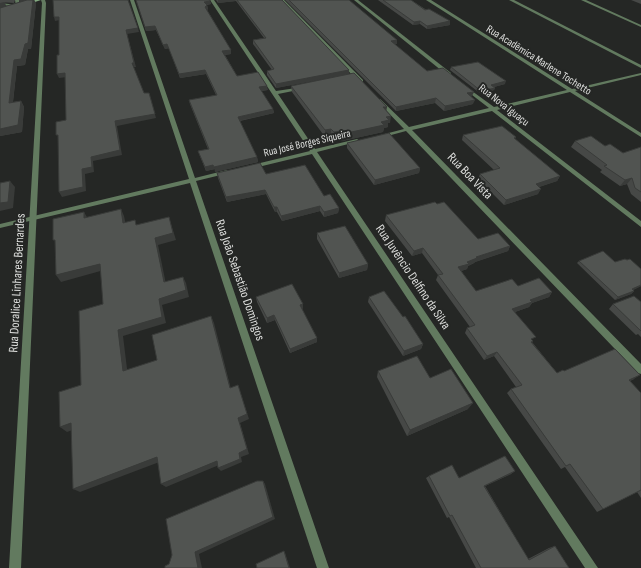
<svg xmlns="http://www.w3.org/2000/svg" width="641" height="568" viewBox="0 0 641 568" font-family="'Sofia Sans Condensed',sans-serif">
	<rect width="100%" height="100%" fill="#252725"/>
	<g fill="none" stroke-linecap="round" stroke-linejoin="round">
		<!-- minor -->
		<g fill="#627a5f" fill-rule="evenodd">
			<path d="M15,0H19V7L16,6Z"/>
			<path d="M130,0H134L195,178L227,170L230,172L229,173L196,181L329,568H317L190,183L0,228V224L189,179Z"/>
			<path d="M210,0H214L276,91L303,87V89L278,94L315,149L357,139L360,141L317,152L598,568H585L312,154L250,169L248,168V166L310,151Z"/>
			<path d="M280,0H284L363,80V82H359Z"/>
			<path d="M354,0H358L451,73V75H447Z"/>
			<path d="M426,0H431L572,89L641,73V75L575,91L641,133V137L570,92L497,110L641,221V227L492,111L412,130L641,364V374L638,373L406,131L380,138L377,136L404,129L378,102V100L380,99L409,127L489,108L463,88V87L465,86L494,107L567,90Z"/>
			<path d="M509,0H514L641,65V68Z"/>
			<path d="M581,0H586L641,25V27Z"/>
		</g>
		<!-- tertiary -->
		<g fill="#627a5f" fill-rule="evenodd">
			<path d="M41,0H45L46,3L21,568H9L42,3Z"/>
			<path d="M0,3L18,5L20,6L18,7L0,5Z"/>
		</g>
		<!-- secondary -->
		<path fill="#82a97f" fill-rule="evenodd" d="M35,0H41L26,5L24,4Z"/>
	</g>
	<!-- wall -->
	<g fill="#464846">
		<path d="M0,0H15L14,3L0,2H4L6,6L20,2L19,0H34L36,3L31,49H28L25,65L17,66L13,102L21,101L24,107L22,132L0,136Z"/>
		<path d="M136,0L210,1L211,4L207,5L208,9L207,10L231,50V54L225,55L237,76L268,90L261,91L273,109L274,113L240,121L257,157L258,162L215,172V169L206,171L198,151L208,149L190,104L189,100L216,95L206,74L180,78L169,48L165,49L156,30L146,31Z"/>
		<path d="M216,0H282L349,74L386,111L390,123H388V127L384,128L383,132L342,141L339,138L333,139L331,136L325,137L292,92L291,86L343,75L276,88L267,75V71L272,70L253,44V40L264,38L236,1L218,3Z"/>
		<path d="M285,0H349L397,44H394L427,71L472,96H471L473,104L444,111L435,103L396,111Z"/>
		<path d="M378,0H411L450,25L427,29L420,24L413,25Z"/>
		<path d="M631,0H641V4Z"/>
		<path d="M451,67L505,84L494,87L495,88L494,90L481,94L450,70Z"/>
		<path d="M463,135L516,137L515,139L560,176L557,181L539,187L538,194L504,205L478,179L480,174L494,170L462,140Z"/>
		<path d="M575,141L605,146L623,153L641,147V202L631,194L627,184L620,186L600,172L602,170L571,147Z"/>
		<path d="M347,143L420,168L419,173L374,185L347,148Z"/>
		<path d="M217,173L266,174L324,196L339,208L338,213L324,217L320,211L282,221L277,212H275L266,194L227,202L218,178Z"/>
		<path d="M437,204L478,239L510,246L508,251L475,262L474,263L468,266L467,269L461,271L476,291L518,286L552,292L549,297L532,303L529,307L515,312L533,341L532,342L557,373L564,371L634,379L630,381L641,393V498L637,492L597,512L565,467L561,469L507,393L511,389L516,387L494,356L484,360L465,333L467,328L470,327L436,280L438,275L422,253L412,256L385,221L386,215Z"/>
		<path d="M317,233L368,264L367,270L339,278L317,239Z"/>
		<path d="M627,260L641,269V286L633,290L634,291L631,294L615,300L577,263L579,261L615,262Z"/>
		<path d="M256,297L303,308L302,309L317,342L290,353L275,320L267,323L257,302Z"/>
		<path d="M369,297L423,344L421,349L403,356L368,302Z"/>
		<path d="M641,302V337L638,334L636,335L609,309L613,304Z"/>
		<path d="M378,371L430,378L468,409L407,436L377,377Z"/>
		<path d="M515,471L511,474L485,486L528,559L549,548L555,546L569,568H476L449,517L447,518L426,478L429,476L459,478Z"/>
	</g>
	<!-- shaded-wall -->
	<g fill="#393b39">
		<path d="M19,0H31L20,3Z"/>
		<path d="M33,0H34L36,3L31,49H28L25,65L17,66L12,109L9,103L14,60Z"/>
		<path d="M218,0H235L236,1L218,3Z"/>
		<path d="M210,1L211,4L205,5L204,2Z"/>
		<path d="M4,2L7,7L0,10V3Z"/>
		<path d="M207,5L208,9L205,11V7Z"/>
		<path d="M54,17H59L60,20L55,21Z"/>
		<path d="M420,21V24L413,25L414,22Z"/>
		<path d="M450,21V25L427,29V26Z"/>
		<path d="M155,26L156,30L146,31L145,27Z"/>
		<path d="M138,28L139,32L127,34L136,67H134L132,63L126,30Z"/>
		<path d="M397,40V44L390,45L391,41Z"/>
		<path d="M167,44L169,48L165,49L163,45Z"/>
		<path d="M231,50V54L223,55L222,51Z"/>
		<path d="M205,70L206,74L180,78L179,74Z"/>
		<path d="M349,70V74L276,88V84Z"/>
		<path d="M65,73L67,77L59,78L57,74Z"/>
		<path d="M506,81L505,84L490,88L491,85Z"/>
		<path d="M267,86L268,90L259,91V87Z"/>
		<path d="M495,88L494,90L481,94V91Z"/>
		<path d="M474,92L472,96L466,98L467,93Z"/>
		<path d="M149,93L156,118L117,126L122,155L93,161L94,172L85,174L86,191L62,197L59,192L91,157L115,121Z"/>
		<path d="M436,98L435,103L396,111V107Z"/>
		<path d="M475,100L473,104L444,111L445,106Z"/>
		<path d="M21,101L24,107L22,132L0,136V129Z"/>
		<path d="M383,107H387L386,113Z"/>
		<path d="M273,109L274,113L238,121V117Z"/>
		<path d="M391,116L390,123H388V127L384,128L383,132L342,141V134L381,122L386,117Z"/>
		<path d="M331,129V136L325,137V130Z"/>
		<path d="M340,131L339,138L333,139L334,132Z"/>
		<path d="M257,157L258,162L215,172L214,167Z"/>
		<path d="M213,165L215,169L206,171L205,167Z"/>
		<path d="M420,168L419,173L374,185L375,180Z"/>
		<path d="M560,176L557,181L533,189L536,184Z"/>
		<path d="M632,178L627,184L620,186L625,180Z"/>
		<path d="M10,181L15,187L13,208L0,211V203Z"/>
		<path d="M541,189L538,194L504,205L506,200Z"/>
		<path d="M265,190L266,194L227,202L226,197Z"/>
		<path d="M320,206V211L282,221L281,216Z"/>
		<path d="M274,207H277V212H275Z"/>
		<path d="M339,208L338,213L324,217V212Z"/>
		<path d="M121,209L124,216L127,230L123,223Z"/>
		<path d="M84,212L88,219L84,218Z"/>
		<path d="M169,217L171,224L176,240L158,245L167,289L164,282L155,238Z"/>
		<path d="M510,246L508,251L475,262L474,263L468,266L467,269L456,273L458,267L476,257Z"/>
		<path d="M423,248L422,253L412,256L414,251Z"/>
		<path d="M100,264L104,270L61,282L56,275Z"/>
		<path d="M368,264L367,270L339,278V273Z"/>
		<path d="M183,277L186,283L189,297L162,305L166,323L123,336L128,377L123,371L118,330L159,299Z"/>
		<path d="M641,285V286L629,292L632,289Z"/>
		<path d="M634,291L631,294L615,300L618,297Z"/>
		<path d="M552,292L549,297L532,303L529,307L509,314L512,309L530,300Z"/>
		<path d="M303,304V308L300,309V305Z"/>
		<path d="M274,315L275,320L267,323V318Z"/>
		<path d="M211,316L214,323L232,393L230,388Z"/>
		<path d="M317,338V342L290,353V349Z"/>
		<path d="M423,344L421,349L403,356L404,351Z"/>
		<path d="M497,352L494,356L484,360L487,356Z"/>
		<path d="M640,375L634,379L623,384L629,380Z"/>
		<path d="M238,385L249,419L240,423L249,454L241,457L242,462L221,471L218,468L239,453Z"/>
		<path d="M473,403L468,409L407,436L410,430Z"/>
		<path d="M71,423L78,428L67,432L60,427Z"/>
		<path d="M157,457L162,461L80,492L73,489Z"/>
		<path d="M217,461L219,465L166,487L161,484Z"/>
		<path d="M515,471L511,474L481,488L484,486Z"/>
		<path d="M263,481L265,484L275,519L199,554L202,568H198L195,552Z"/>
		<path d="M284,551L285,553L290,568H289Z"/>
	</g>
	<!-- building -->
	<g fill="#515451" stroke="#393b39">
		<path d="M27,0H33L28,43L25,44L21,59L14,60L9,103L21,101L18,125L0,129V8Z"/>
		<path d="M53,0H128L138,28L126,30L134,63H132L144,93H149L155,114L115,121L120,150L91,157L92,167L82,169L83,187L59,192L58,135H56V122L66,120L65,73L57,74V55H59V17H54Z"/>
		<path d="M136,0H210V1L204,2L207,5L205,7L231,50L222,51L237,76L258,72L267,86L259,87L273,109L238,117L257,157L214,167L213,165L205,167L198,151L209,149L189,100L217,95L205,70L179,74L167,44L163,45L155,26L145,27Z"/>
		<path d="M237,0H282L349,70L276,84L267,71L274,69L253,40L266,38Z"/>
		<path d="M289,0H349L397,40L391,41L427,71L443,68L474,92L467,93L475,100L445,106L436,98L396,107Z"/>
		<path d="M383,0H411L425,10L429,9L450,21L427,26L420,21L414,22Z"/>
		<path d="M478,62L506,81L491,85L495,88L481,91L451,67Z"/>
		<path d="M354,73L387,107H383L391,116L386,117L389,120L381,122L384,125L342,134L340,131L334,132L331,129L325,130L291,86Z"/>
		<path d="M502,126L516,137L514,138L560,176L536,184L541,189L506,200L480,174L500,168L463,135Z"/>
		<path d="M389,133L420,168L375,180L347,143Z"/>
		<path d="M591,136L605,146L610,144L623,153L641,147V192L635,188L632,178L625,180L604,166L607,165L575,141Z"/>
		<path d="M260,163L266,174L305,165L324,196L330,194L339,208L324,212L320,206L281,216L277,207H274L265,190L226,197L217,173Z"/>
		<path d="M10,181L8,202L0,203V183Z"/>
		<path d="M435,202L437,204L444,202L478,239L498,233L510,246L476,257L477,258L467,262L469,264L458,267L476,291L512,279L518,286L539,278L552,292L530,300L532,302L512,309L536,337L531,339L533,341L531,342L557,373L563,370L564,371L615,349L640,375L629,380L641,393V490L603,509L570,464L566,466L511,389L522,385L497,352L487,356L467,328L475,325L438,275L443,274L423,248L414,251L386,215Z"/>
		<path d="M121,209L123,223L135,220L136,225L169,217L173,233L155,238L164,282L183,277L186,290L159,299L162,317L118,330L123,371L157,360L152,335L211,316L230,388L238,385L247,414L238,418L247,449L239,453L240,459L218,468L217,461L161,484L157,457L73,489L71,423L60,427L59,392L81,385L79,311L103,304L100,264L56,275L55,240H53V219L84,212V218Z"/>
		<path d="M345,226L368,264L339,273L317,233Z"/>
		<path d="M603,251L615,262L625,259L627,260L630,259L641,269V285L632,289L634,291L618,297L579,261Z"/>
		<path d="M292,284L303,304L300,305L317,338L290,349L274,315L267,318L256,297Z"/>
		<path d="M384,291L403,317L405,316L423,344L404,351L369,297Z"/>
		<path d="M634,296L641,302V331L613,304Z"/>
		<path d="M417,356L430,378L451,369L473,403L410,430L378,371Z"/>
		<path d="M505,456L515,471L484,486L529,560L555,546L569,568H481L452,515L450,516L429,476L452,465L459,478Z"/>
		<path d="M257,481H263L273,517L195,552L198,568H165V566L169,564L172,555L166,519Z"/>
		<path d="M284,551L289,568H257L256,564Z"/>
	</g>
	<g text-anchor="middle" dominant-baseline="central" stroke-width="4" stroke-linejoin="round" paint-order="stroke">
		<!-- far-street labels -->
		<g font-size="11" fill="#dddedc" stroke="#252725">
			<text transform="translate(539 60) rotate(32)">Rua Acadêmica Marlene Tochetto</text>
			<text transform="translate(504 105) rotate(38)">Rua Nova Iguaçu</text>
			<text transform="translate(307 143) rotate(-13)">Rua José Borges Siqueira</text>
		</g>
		<!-- street labels -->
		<g font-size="13" fill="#dddedc" stroke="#252725">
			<text transform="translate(470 176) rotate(46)">Rua Boa Vista</text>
			<text transform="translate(413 277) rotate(56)">Rua Juvêncio Delfino da Silva</text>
			<text transform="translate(240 280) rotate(71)">Rua João Sebastião Domingos</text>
			<text transform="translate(17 283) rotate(-87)">Rua Doralice Linhares Bernardes</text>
		</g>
	</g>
</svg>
